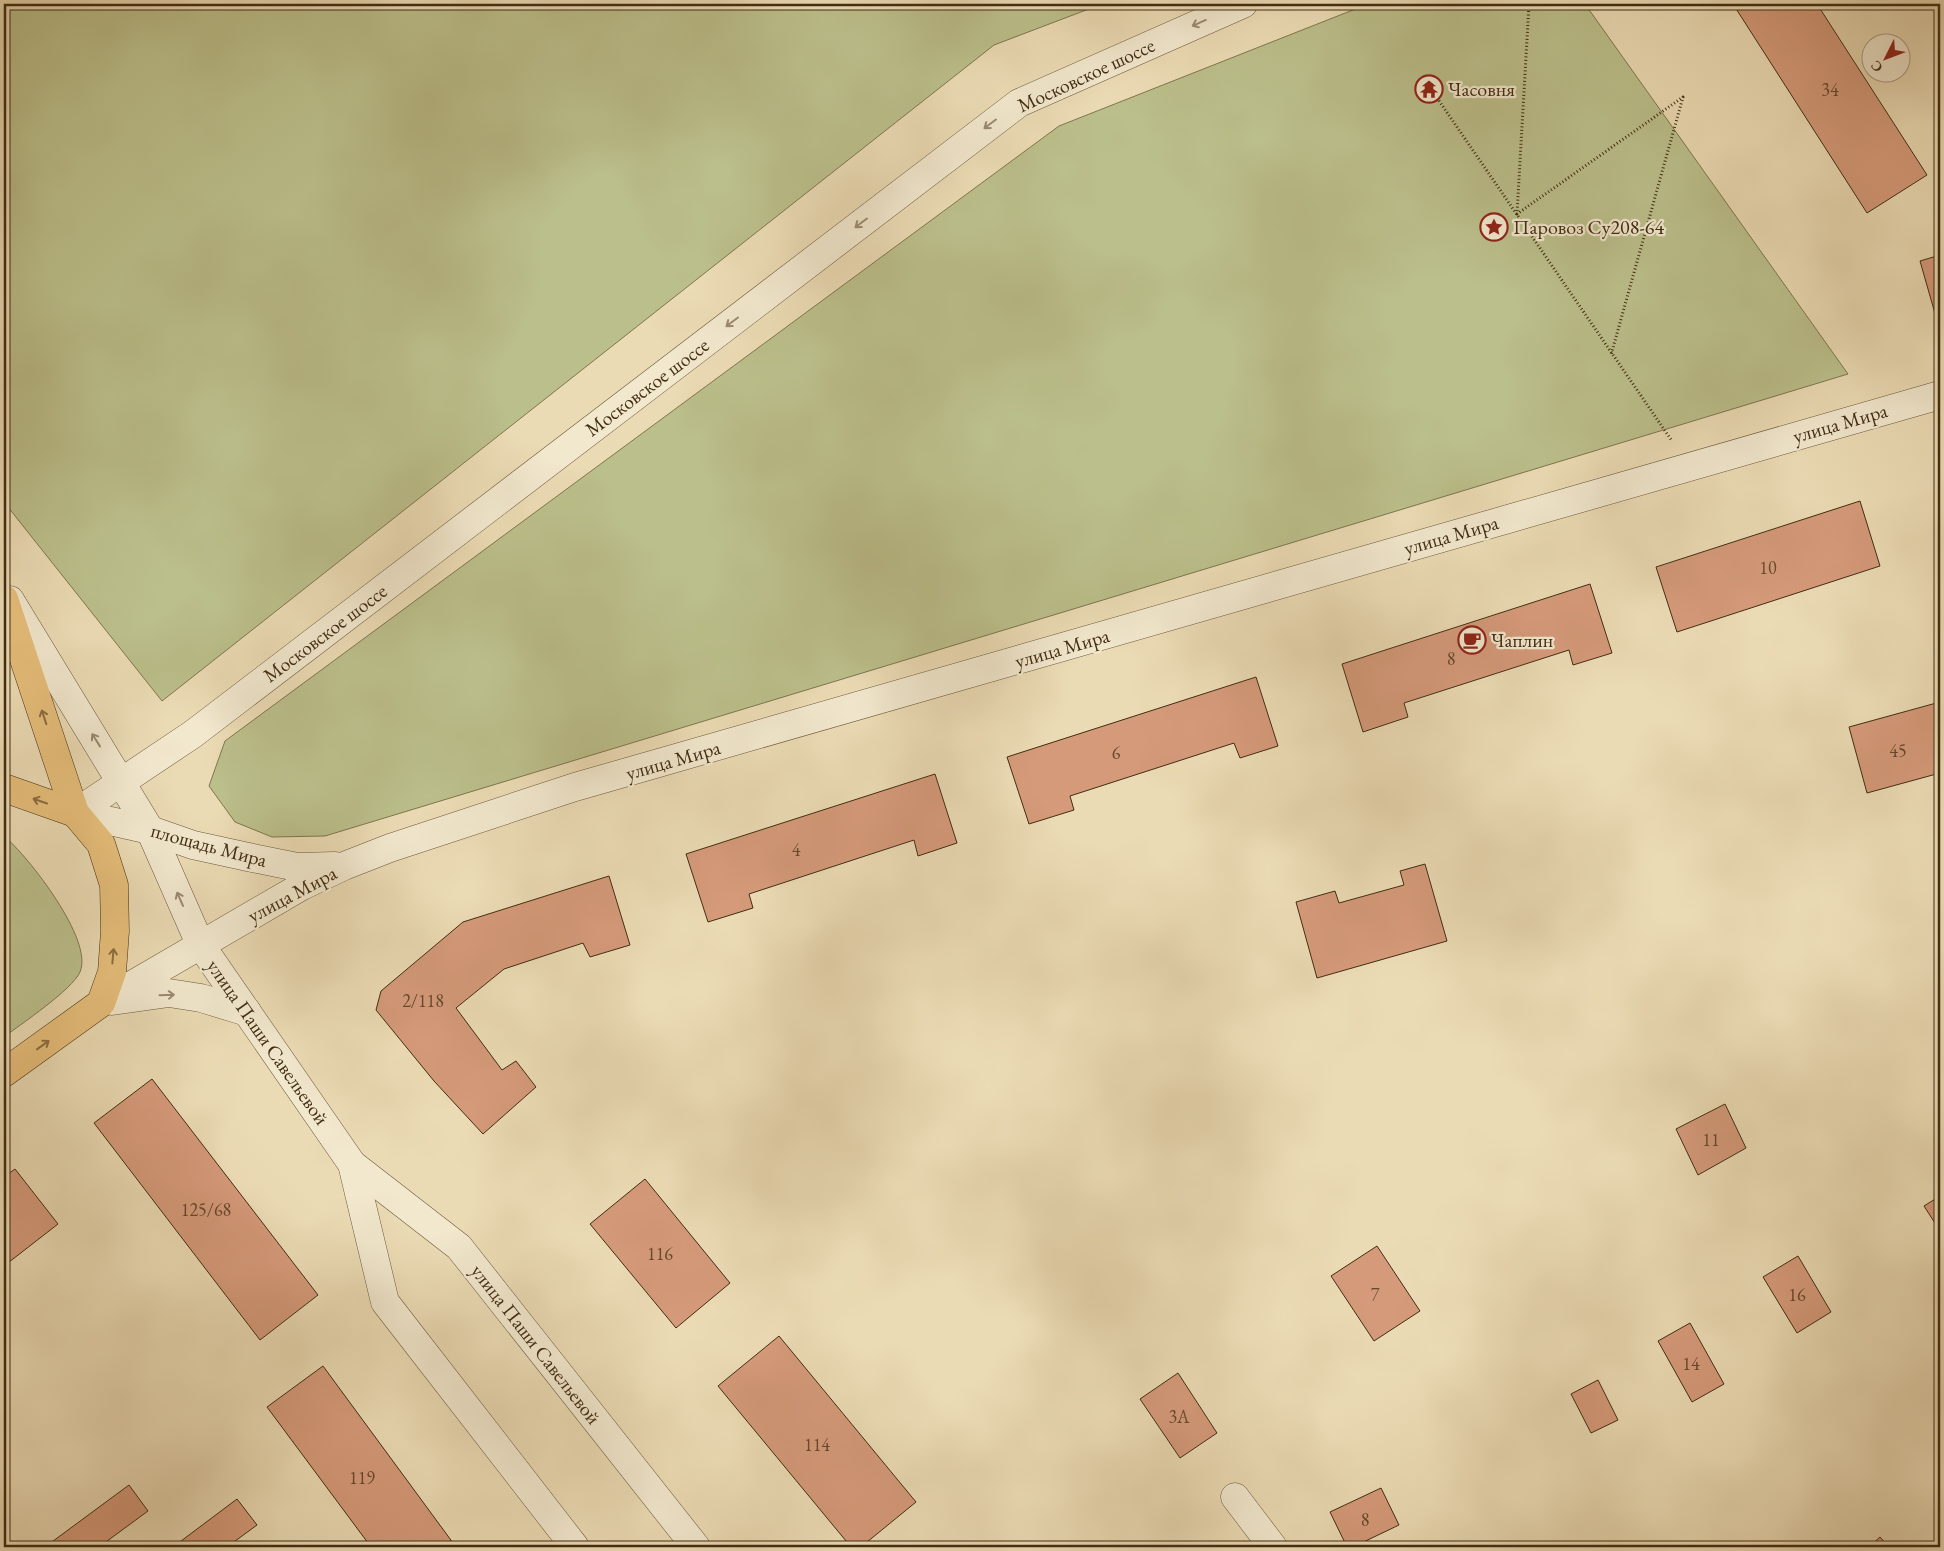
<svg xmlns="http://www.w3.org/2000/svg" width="1944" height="1551" viewBox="0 0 1944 1551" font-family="'EB Garamond',serif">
	<rect width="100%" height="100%" fill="#ebdbb4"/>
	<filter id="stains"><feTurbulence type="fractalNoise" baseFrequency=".004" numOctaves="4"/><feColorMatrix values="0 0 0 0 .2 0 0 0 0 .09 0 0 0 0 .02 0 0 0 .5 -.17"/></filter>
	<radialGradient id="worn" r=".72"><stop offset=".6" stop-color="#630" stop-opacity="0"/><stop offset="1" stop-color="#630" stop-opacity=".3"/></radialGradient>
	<!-- green -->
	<g fill="#bbbf8b" stroke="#7e764e">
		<path d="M4,4H1102L994,45L162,701L4,502Z"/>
		<path d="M1368,4H1585L1848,374L325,836L272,837L235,822L209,786L225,741L1059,126Z"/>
		<path d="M4,836C28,856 94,940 80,972C72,990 21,1024 4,1037Z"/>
	</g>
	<!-- building -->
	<g fill="#d59a7a" stroke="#412d12">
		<path d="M1733,4H1817L1927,175L1867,213Z"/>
		<path d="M1940,255V323L1938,324L1920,261Z"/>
		<path d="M1860,501L1880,566L1677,632L1656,567Z"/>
		<path d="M1590,584L1612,653L1573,665L1569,650L1404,703L1408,717L1363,732L1342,664Z"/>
		<path d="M1256,677L1278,746L1240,758L1234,743L1070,796L1074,810L1029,824L1007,757Z"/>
		<path d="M1940,702V773L1867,793L1849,727Z"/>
		<path d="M935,774L957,843L918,856L914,840L749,894L753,908L708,922L686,854Z"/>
		<path d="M1425,864L1447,941L1317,978L1296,902L1335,891L1339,903L1404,885L1400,871Z"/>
		<path d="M609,876L630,945L590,957L583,943L504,969L456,1008L502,1070L516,1061L536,1087L483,1134L434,1081L376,1010L381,991L463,922Z"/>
		<path d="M152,1079L318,1295L260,1340L94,1123Z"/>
		<path d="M1725,1104L1746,1148L1698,1175L1676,1129Z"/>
		<path d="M15,1169L58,1224L4,1266V1177Z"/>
		<path d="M645,1179L730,1283L676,1328L590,1224Z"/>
		<path d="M1940,1196V1231L1924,1206Z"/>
		<path d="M1377,1246L1420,1311L1374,1341L1331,1276Z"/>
		<path d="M1798,1256L1831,1312L1797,1333L1763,1277Z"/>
		<path d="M1690,1323L1724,1384L1692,1402L1658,1341Z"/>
		<path d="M779,1336L916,1502L861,1547H851L718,1386Z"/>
		<path d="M323,1366L456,1547H371L267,1407Z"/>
		<path d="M1178,1373L1217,1433L1180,1458L1140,1399Z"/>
		<path d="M1598,1380L1618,1420L1591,1433L1571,1394Z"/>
		<path d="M129,1485L148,1511L99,1547H45Z"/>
		<path d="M1381,1488L1399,1525L1353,1547H1347L1330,1512Z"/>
		<path d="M237,1499L257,1525L227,1547H173Z"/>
		<path d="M1880,1537L1889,1547H1869Z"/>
	</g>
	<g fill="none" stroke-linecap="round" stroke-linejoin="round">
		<!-- minor casing -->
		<g stroke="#6c583a" stroke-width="29">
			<g id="minor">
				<path d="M75,813L193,734L1019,103L1243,4"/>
				<path d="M247,1012L352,1164L385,1302L575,1547"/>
				<path d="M352,1164L459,1247L696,1547"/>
				<path d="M1235,1497L1273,1547"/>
			</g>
		</g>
		<!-- tertiary casing -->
		<g stroke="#6c583a" stroke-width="29">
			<g id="tertiary">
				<path d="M10,600L150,830L200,944L247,1012"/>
				<path d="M75,813L150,830L193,845L248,857L297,867L335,866"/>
				<path d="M112,1001L169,993L201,998L247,1012"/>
				<path d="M101,1003L302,886L344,866L390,848L575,787L1940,395"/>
			</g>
		</g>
		<!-- primary casing -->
		<g stroke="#412d12" stroke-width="29">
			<g id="primary">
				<path d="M4,599L75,813L101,844L114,885L115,931L112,972L101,1003L4,1073"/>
				<path d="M4,788L75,813"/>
			</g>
		</g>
		<!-- path -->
		<g stroke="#412d12" stroke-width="3" stroke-dasharray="1 2.5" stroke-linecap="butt">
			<path d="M1529,4L1517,214L1683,97L1611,355"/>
			<path d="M1433,92L1672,441"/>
		</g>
		<!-- minor -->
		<use href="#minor" stroke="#f2e8ce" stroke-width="28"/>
		<!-- tertiary -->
		<use href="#tertiary" stroke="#f2e8ce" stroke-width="28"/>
		<!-- primary -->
		<use href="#primary" stroke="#e6be7a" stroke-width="28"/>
	</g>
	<!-- one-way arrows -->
	<defs><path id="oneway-shaft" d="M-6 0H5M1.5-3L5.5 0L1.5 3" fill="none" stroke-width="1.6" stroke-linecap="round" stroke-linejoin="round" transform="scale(1.25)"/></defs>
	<g stroke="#9a8a70">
		<use href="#oneway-shaft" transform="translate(1199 23) rotate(156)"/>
		<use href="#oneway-shaft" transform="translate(990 124) rotate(143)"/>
		<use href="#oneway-shaft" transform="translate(861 223) rotate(143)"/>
		<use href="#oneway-shaft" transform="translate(732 322) rotate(143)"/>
		<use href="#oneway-shaft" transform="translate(96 740) rotate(-122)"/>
		<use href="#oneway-shaft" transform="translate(180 899) rotate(-114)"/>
		<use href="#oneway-shaft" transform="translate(167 995) rotate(-2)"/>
	</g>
	<g stroke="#8b6e41">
		<use href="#oneway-shaft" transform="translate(44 717) rotate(-108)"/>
		<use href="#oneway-shaft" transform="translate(40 801) rotate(-161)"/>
		<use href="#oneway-shaft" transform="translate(113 956) rotate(-85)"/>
		<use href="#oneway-shaft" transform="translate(43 1045) rotate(-36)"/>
	</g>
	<!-- icons -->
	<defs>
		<g id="temple-ring" transform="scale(1.4375)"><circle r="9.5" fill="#f2e8ce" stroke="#8f2418" stroke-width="1.5"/><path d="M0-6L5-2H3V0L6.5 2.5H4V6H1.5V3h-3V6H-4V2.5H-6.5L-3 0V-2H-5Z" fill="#8f2418"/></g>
		<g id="sight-ring" transform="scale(1.4375)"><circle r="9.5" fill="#f2e8ce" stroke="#8f2418" stroke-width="1.5"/><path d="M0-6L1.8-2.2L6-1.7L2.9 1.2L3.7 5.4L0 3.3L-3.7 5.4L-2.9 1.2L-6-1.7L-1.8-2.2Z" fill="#8f2418"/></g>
		<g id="cafe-ring" transform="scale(1.4375)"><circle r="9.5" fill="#f2e8ce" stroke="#8f2418" stroke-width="1.5"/><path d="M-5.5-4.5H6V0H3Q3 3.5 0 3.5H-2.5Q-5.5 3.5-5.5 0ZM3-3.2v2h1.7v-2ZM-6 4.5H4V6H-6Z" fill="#8f2418"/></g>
	</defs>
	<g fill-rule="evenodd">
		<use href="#temple-ring" x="1429" y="89"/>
		<use href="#sight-ring" x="1494" y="227"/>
		<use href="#cafe-ring" x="1472" y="640"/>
	</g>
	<g text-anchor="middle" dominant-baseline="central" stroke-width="4.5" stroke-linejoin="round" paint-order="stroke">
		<!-- number labels -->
		<g font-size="18" fill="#66482c">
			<text x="1830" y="89">34</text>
			<text x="1768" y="567">10</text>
			<text x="1451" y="658">8</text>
			<text x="1898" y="750">45</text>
			<text x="1116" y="752">6</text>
			<text x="796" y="849">4</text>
			<text x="423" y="1000">2/118</text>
			<text x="1711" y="1139">11</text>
			<text x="206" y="1209">125/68</text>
			<text x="660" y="1253">116</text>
			<text x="1375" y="1294">7</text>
			<text x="1797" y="1294">16</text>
			<text x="1691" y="1363">14</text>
			<text x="1179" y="1416">3А</text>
			<text x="817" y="1444">114</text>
			<text x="362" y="1477">119</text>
			<text x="1365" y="1519">8</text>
		</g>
		<!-- street labels -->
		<g font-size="20" fill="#412d12" stroke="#f2e8ce">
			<text transform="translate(1086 75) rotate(-25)">Московское шоссе</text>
			<text transform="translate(647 387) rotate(-37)">Московское шоссе</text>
			<text transform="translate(1840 423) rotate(-16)">улица Мира</text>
			<text transform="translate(1451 535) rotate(-16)">улица Мира</text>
			<text transform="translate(325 633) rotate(-37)">Московское шоссе</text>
			<text transform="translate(1062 648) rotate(-16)">улица Мира</text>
			<text transform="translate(673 760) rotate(-16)">улица Мира</text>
			<text transform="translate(209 845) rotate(15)">площадь Мира</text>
			<text transform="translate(292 894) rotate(-28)">улица Мира</text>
			<text transform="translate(268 1042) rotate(55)">улица Паши Савельевой</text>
			<text transform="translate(536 1344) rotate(52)">улица Паши Савельевой</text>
		</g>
		<!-- poi labels -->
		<g font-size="20" fill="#412d12" stroke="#f2e8ce" text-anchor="start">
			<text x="1448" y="89">Часовня</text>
			<text x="1513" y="227">Паровоз Су208-64</text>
			<text x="1491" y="640">Чаплин</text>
		</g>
	</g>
	<!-- margin -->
	<rect width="1944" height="1551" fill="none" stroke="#ebdbb4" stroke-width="20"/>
	<rect x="5" y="5" width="1934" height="1541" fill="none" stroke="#412d12" stroke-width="2.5"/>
	<rect x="10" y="10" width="1924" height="1531" fill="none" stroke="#412d12"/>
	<!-- north arrow -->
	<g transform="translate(1886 58) rotate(228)"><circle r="24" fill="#f2e8ce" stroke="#ab9d83"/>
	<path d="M0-4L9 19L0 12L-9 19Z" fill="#8f2418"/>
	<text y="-8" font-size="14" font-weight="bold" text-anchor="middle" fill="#412d12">С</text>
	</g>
	<rect width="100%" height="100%" filter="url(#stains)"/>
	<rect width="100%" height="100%" fill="url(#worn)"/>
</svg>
